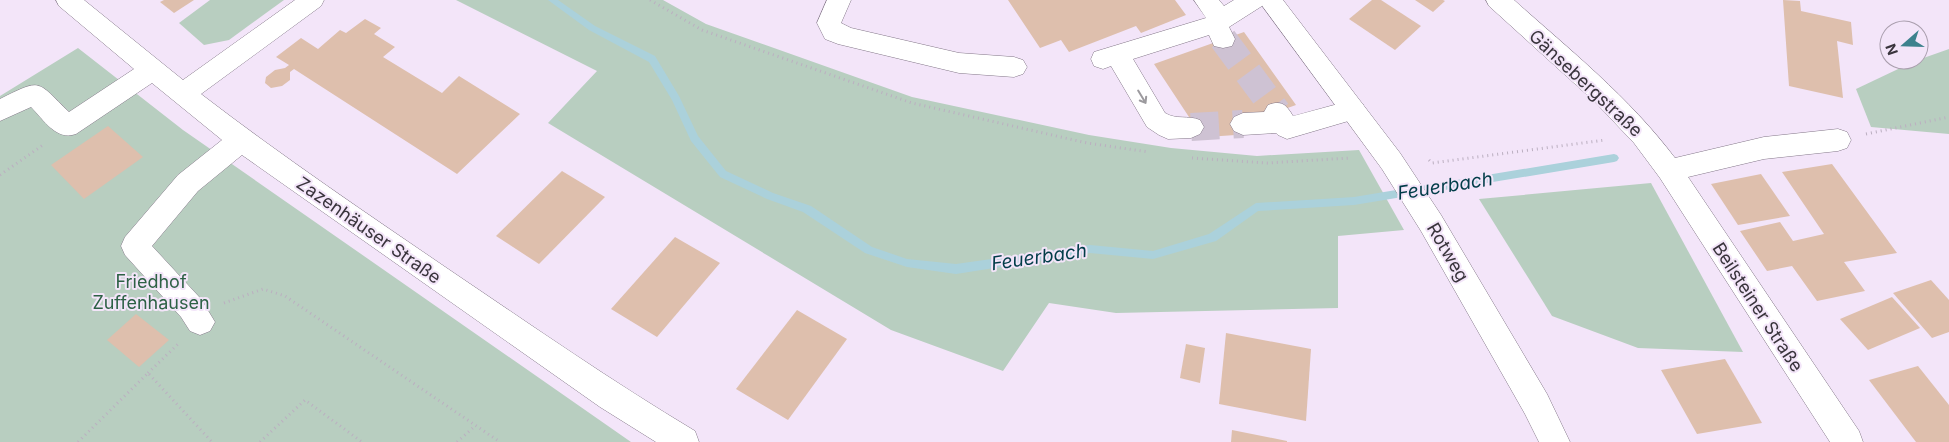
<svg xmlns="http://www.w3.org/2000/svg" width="1949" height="442" viewBox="0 0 1949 442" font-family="Inter,sans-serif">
	<rect width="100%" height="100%" fill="#f3e5f9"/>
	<!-- green -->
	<g fill="#b8cec0">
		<path d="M210,0H284L229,40L204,45L179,23Z"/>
		<path d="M456,0H663L706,24L912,97L1089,135L1171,148L1257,156L1359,150L1404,230L1338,236V308L1116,313L1049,303L1003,371L891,330L548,123L597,71Z"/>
		<path d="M78,48L183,130L631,442H0V96Z"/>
		<path d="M1949,49V134L1871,127L1856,89L1915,61Z"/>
		<path d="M1651,183L1743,352L1638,348L1552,316L1479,199Z"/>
	</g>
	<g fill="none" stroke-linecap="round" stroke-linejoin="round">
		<!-- stream -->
		<path fill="#abd1db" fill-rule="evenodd" d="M548,0H558L595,26L655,56L679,96L698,136L726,171L773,193L811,206L872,247L907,259L956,264L1090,245L1153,251L1209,234L1256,203L1354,197L1614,154L1617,155L1619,158L1617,161L1614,162L1354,205L1258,211L1216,241L1153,259L1090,253L956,274L907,267L865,253L803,212L767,199L720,177L691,141L672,100L649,62L589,30Z"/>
	</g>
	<!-- building -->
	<g fill="#debfad">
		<path d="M164,0H194L174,13L160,2Z"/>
		<path d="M1008,0H1175L1186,15L1141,33L1136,26L1069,52L1061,40L1040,48Z"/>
		<path d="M1372,0H1381L1421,26L1395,50L1349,19Z"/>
		<path d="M1415,0H1443L1445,1L1433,12Z"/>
		<path d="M1783,0L1800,1L1801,11L1851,22L1853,45L1837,41L1843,98L1789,86Z"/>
		<path d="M365,19L381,28L374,34L395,47L383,57L442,93L459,76L520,114L457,174L294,69L290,72V80L282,86L271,88L265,83L266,77L275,70L285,68L289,65L276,57L301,38L318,49L340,30L346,33Z"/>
		<path d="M1244,32L1296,105L1243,124L1250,134L1192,138L1189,117L1154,64Z"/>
		<path d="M108,126L143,157L84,199L51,165Z"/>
		<path d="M1832,164L1897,253L1844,262L1865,291L1817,301L1792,266L1767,271L1740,231L1780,222L1793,241L1824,234L1782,172Z"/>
		<path d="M562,171L605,197L539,264L496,236Z"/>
		<path d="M1761,174L1790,216L1738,225L1711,184Z"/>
		<path d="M675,237L720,263L657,337L611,309Z"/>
		<path d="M1931,280L1949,300V332L1932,338L1893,293Z"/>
		<path d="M1892,297L1920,328L1868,350L1840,319Z"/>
		<path d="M797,310L847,339L788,420L736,389Z"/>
		<path d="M136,314L169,340L139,367L107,340Z"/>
		<path d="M1226,333L1311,349L1306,421L1219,404Z"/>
		<path d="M1186,344L1205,348L1200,383L1180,378Z"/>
		<path d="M1725,359L1762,423L1697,434L1661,370Z"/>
		<path d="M1918,366L1949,405V442H1916L1869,380Z"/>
		<path d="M1232,430L1287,441V442H1231Z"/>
	</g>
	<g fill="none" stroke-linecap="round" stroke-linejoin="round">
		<!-- minor-tunnel -->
		<g stroke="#cec2d3" stroke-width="28" stroke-dasharray="28 14" stroke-linecap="butt">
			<path d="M1223,39L1277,112"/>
			<path d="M1191,127L1243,124"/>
		</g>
		<!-- minor casing -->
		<g stroke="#847889" stroke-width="1">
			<g id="minor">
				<path d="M56,0H84L183,80L295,0H324L321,6L201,94C283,157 369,215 454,273C534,327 613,382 695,431L699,442H656L600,407L242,155L198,191L152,246L201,299L215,322L210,331L200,335L190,331L181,317L125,255L121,246L125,237L178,175L222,140L152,83L76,134C56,141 44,120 31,107L0,121V99C42,78 36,80 69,112L134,69L59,6Z"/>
				<path d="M827,0H851L841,23L851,28L959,53L1014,57L1023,60L1027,67L1023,74L1014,77L959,73L838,44L825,39L817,23Z"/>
				<path d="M1194,0H1219L1224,6L1234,0H1265L1262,6L1229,27L1235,39L1232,46L1223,48L1214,46L1209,35L1133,59L1165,113C1176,120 1188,115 1200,120L1204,127L1200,134L1191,138L1168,139L1159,135L1147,127L1111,66L1103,69L1094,66L1091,59L1094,52L1206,18Z"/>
				<path d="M1486,0H1514C1570,50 1629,97 1675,158L1764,137L1838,129L1847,132L1851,140L1847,148L1838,151L1764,159L1688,177L1859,431L1863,442H1830L1660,178L1634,143L1596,103L1489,6Z"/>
				<path d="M1353,100L1362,103L1366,110L1362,117L1287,139L1278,135L1276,133L1243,135L1234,131L1230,124L1234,117L1243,113L1264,112L1268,105C1281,100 1286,104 1293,116Z"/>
			</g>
		</g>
		<!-- major casing -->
		<g stroke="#847889" stroke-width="1">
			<path id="major" d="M1258,0H1283L1400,153L1441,215L1547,394L1570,442H1539L1525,414L1421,231L1382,169Z"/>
		</g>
		<!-- path -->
		<g stroke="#bbafc0" stroke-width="3" stroke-dasharray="1 4" stroke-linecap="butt">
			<path d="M650,0L702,30L912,103L1087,143L1149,152"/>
			<path d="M1866,134L1949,117"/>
			<path d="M1192,158L1267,163L1350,158"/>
			<path d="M1429,160L1432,163L1605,140"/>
			<path d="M0,175L43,145"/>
			<path d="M224,303L263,289L285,296L500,442"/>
			<path d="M148,373L178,344"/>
			<path d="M78,442L148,373L212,442"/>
			<path d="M260,442L305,400L362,442"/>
			<path d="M457,442L475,426"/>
		</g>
		<!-- minor -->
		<use href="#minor" fill="#fff" fill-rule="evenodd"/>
		<!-- major -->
		<use href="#major" fill="#fff" fill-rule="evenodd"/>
	</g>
	<!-- one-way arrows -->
	<defs><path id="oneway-shaft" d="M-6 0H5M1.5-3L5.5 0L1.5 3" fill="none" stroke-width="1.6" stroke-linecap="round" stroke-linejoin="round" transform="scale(1.25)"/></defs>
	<use stroke="#9c9a9e" href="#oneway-shaft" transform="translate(1142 97) rotate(59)"/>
	<g text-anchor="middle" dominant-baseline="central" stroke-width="4" stroke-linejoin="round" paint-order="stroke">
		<!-- street labels -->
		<g font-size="18" fill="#39343c" stroke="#f3e5f9">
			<text transform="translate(1586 83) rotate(43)">Gänsebergstraße</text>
			<text transform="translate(369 230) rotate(35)">Zazenhäuser Straße</text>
			<text transform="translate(1448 252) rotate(60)">Rotweg</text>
			<text transform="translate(1758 307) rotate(57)">Beilsteiner Straße</text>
		</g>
		<!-- park labels -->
		<g font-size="18" fill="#2d6145" stroke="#f3e5f9">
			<text x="151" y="281">Friedhof<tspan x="151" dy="21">Zuffenhausen</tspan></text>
		</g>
		<!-- water labels -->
		<g font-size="19" font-style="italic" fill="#013c48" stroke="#f3e5f9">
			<text transform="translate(1445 186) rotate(-9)">Feuerbach</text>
			<text transform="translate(1039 257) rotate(-8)">Feuerbach</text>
		</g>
	</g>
	<!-- north arrow -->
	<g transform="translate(1904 45) rotate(250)"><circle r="24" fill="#f3e5f9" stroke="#a99ead"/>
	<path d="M0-4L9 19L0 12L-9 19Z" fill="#3c828d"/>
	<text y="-8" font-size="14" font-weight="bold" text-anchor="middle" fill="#39343c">N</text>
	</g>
</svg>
